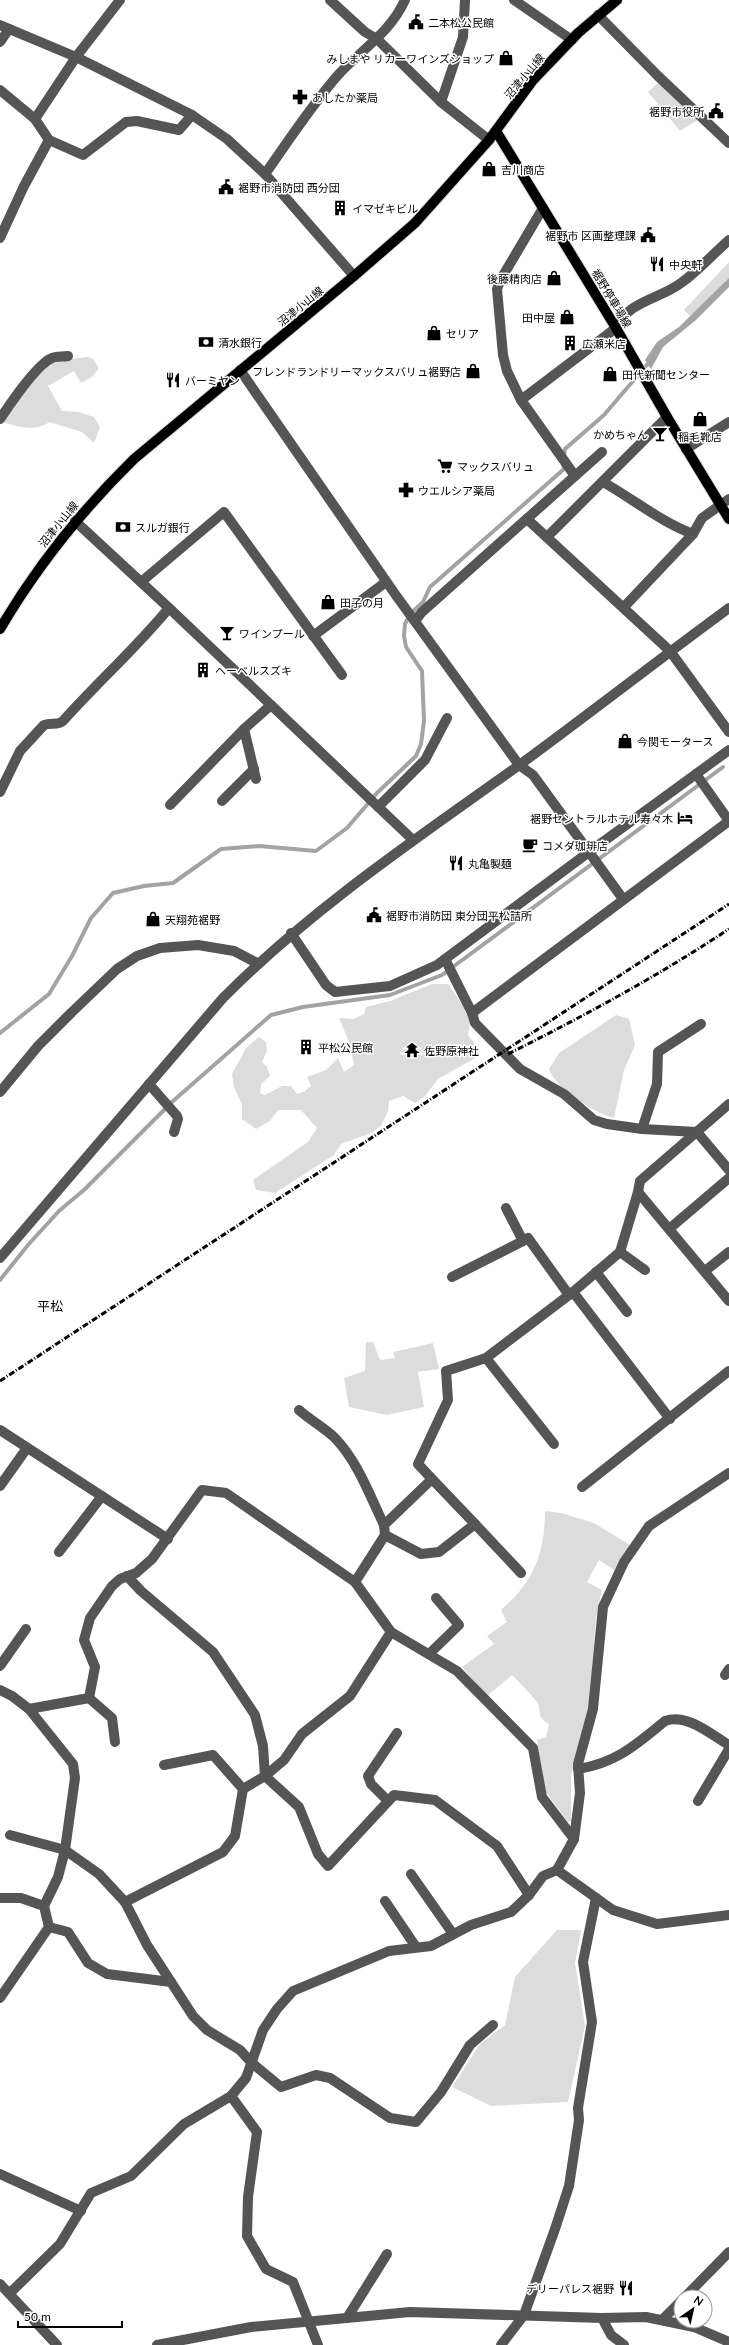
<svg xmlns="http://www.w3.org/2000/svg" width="729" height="2345" viewBox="0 0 729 2345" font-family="Lato,'Noto Sans JP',sans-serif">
	<rect width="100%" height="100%" fill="#fff"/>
	<!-- green -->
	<g fill="#dcdcdc">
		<path d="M659,82L698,120L680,131L648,92Z"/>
		<path d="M729,262V284L690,316L684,310Z"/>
		<path d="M88,357L93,359L99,368L92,377L81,383L74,371L48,386L62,411L79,412L94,417L100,427L94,443L82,432L49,422C37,432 15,427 1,421L37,375L51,361Z"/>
		<path d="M432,984H448L461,1003L470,1022L468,1035L475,1044L477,1057L438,1079L425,1096L415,1103L403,1096L389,1101L388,1111L381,1126L371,1133L341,1144L334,1155L275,1193L256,1190L253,1180L308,1142L317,1128L301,1110H278L270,1121L256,1129L242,1119V1105L234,1087L232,1074L246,1048L259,1037L266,1042L267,1051L262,1062L267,1067L270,1076L261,1084L260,1093L265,1095L282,1086H291L297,1094L305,1091L311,1086L307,1077L326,1070L338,1058L344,1072L354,1065L350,1044L339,1018L353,1019L364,1014L366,1007L390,1001Z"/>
		<path d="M616,1015L629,1019L635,1045L624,1070L614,1118C594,1113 556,1089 549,1069L559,1053Z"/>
		<path d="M366,1342H373L380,1360L395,1358L393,1352L433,1343L439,1369L418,1372L424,1407L387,1415L349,1407L344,1378L365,1371Z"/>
		<path d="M545,1511L561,1513L594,1523L630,1545L614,1570L599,1560L587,1582L602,1590L596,1617L589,1710L571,1775V1821L568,1822L545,1791L537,1740L546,1737L549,1724C535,1717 543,1710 536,1701C529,1692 520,1683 512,1675L487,1696L462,1667L494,1644L487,1636L507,1622L501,1610C533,1583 545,1553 545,1511Z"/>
		<path d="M557,1930H581L575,1963L585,2026L568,2102L491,2106L452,2087L480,2044L505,2025L515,1977Z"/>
	</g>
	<!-- water -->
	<path fill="#a3a3a3" d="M729,278V287L696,320L663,347L651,369L645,360L657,342L679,327Z"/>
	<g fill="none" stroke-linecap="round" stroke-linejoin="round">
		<!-- stream -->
		<g stroke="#a3a3a3" stroke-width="4">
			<path d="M564,456L565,449L604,415L651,360"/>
			<path d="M0,1033L49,994L72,956L91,918L113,893L144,886L173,883L221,849L259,846L316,851L347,828L377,793L416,756L421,744L424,721L422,671L406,647L404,636L405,624L410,614L423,602L430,587L564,469L563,463"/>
			<path d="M0,1280L28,1245L59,1211L85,1189L172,1102L271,1015L303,1007L390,995L442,975L723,767"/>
		</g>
		<!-- major casing -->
		<g stroke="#dbdbdb" stroke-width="12">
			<g id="major">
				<path d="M496,131L616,328L667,417L729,519"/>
				<path d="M0,629C37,566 82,510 134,459L354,276L415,223L489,140L533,80L578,33L617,0"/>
			</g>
		</g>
		<!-- minor -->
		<g stroke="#555" stroke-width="10">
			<path d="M330,0L365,32L377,39L441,102L489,140"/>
			<path d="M514,0L572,40"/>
			<path d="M598,15L658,76L729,143"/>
			<path d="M0,25L76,57L192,115L227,139L265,174L354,276"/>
			<path d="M0,42L9,29"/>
			<path d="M0,90L35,119"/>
			<path d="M441,102L463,37L465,0"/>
			<path d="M49,140L35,119L76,57L120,0"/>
			<path d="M265,174C289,140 311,106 338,75C362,49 390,33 405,0"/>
			<path d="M0,238L24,186L49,140L83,155L126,122L137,121L179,130L192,115"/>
			<path d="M240,370L395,594L519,765L533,775L589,852L437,965L390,986L335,992L326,985L291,933"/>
			<path d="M521,400L507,371L503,355L497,289L501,279L543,208"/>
			<path d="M0,419C10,404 37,364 52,358C56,356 63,357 68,356"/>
			<path d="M686,449L729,422"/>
			<path d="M575,476L521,400L616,328C628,301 660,299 681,283C698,271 713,254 729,240"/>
			<path d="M603,482C633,499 661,522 693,534"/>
			<path d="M527,519L670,651L729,732"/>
			<path d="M75,521L169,608L413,840"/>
			<path d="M547,537L667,417"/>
			<path d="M141,582L224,512L342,675"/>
			<path d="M624,607L693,534L702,518L729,499"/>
			<path d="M415,621L422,612L602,452"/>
			<path d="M313,636L386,582"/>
			<path d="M244,729L256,779"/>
			<path d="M696,774L729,821"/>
			<path d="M0,792L20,751L44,725C51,722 57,726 63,721C98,682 136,648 169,608"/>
			<path d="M222,801L254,769"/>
			<path d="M170,805L244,729L271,705"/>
			<path d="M378,807L425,760L447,718"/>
			<path d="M623,899L589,852L729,750"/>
			<path d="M445,959L472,1013L729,821"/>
			<path d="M472,1013L475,1023L520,1069L564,1094L594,1120L607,1124L642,1129L697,1132L729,1170"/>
			<path d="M149,1084L177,1116L178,1119L174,1132"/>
			<path d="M0,1092L38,1046L72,1012L117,969L137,956L160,948L198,945L234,951L257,963"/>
			<path d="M642,1129L657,1084L658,1052L701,1024"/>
			<path d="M638,1192L729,1301"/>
			<path d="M506,1208L523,1241L528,1238L569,1295"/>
			<path d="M669,1229L729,1178"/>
			<path d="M620,1252L645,1270"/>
			<path d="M0,1258L223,998C311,909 416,839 518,766C589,714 658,660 729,608"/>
			<path d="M705,1271L729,1252"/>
			<path d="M596,1272L627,1312"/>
			<path d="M452,1277L523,1241"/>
			<path d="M573,1292L670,1419"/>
			<path d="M486,1358L554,1444"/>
			<path d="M299,1410C310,1420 325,1428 335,1438C358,1462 370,1496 384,1525"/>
			<path d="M0,1430L168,1539"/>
			<path d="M432,1479L475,1524"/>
			<path d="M0,1486L27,1448"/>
			<path d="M582,1487L729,1371"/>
			<path d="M385,1535L421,1554L439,1552L475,1524L521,1573"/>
			<path d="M59,1552L102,1496"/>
			<path d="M355,1582L385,1535L384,1525L432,1479L418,1464L448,1400L446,1371L486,1358L573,1292L620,1252L638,1192L640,1181L729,1104"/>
			<path d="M391,1632L350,1696L302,1734L284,1760L265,1776L299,1807L318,1854L328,1866L394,1795L435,1800L497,1846L529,1895"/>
			<path d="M429,1654L459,1625L436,1598"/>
			<path d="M0,1666L26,1629"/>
			<path d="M725,1675L729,1669"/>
			<path d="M0,1690L12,1696L29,1709L73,1764L75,1778L65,1850L58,1877L44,1906"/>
			<path d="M89,1698L112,1718L115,1742"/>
			<path d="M29,1709L89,1698L95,1667L84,1640L90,1618L112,1586L120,1579L136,1573L152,1559L202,1490L226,1493L355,1582L391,1632L457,1671L533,1748L542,1797L574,1839"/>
			<path d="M164,1765L213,1755L243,1789"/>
			<path d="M578,1769C616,1763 636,1745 665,1721C687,1713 710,1734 729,1745"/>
			<path d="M388,1801L371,1784L368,1776L397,1733"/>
			<path d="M698,1801L729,1749"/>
			<path d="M10,1835L65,1850L99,1874L125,1902L223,1852L235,1836L243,1789L265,1776L263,1746L255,1715L213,1652L141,1591L127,1576"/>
			<path d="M557,1870L574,1839L580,1793L578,1764L593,1709L603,1607L624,1562L649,1526L729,1473"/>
			<path d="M411,1874L453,1934"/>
			<path d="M0,1898H21L44,1906L49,1927L0,1998"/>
			<path d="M385,1901L416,1947"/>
			<path d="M125,1902L147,1945L171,1982"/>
			<path d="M49,1927L68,1932L88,1963L107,1974L171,1982L193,2016L207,2030L240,2050L252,2063L281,2087L316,2075L330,2078L390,2118L416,2122L441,2092L470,2045L493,2025"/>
			<path d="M231,2096L257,2132L248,2197L247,2236L266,2269L293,2282L318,2345"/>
			<path d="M0,2174L81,2211"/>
			<path d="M0,2284L57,2345"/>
			<path d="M10,2293L60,2244L91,2193L131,2176L184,2124L231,2096L246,2078L263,2030L277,2009L293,1991L389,1951L431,1946L471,1925L511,1912L529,1895L543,1876L557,1870L613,1910L657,1924L729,1915"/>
			<path d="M685,2297L729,2252"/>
			<path d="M347,2318L387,2254"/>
			<path d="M602,2318L611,2335L624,2345"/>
			<path d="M663,2319L681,2301"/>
			<path d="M157,2345L251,2327L410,2312L602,2318L646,2317L694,2327L729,2342"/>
			<path d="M501,2345L524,2315L555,2229L569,2186L579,2120L578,2108L592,2022L583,1962L596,1898"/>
		</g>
		<!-- major -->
		<use href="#major" stroke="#000" stroke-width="10"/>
		<!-- rail -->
		<g stroke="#000" stroke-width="3" stroke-dasharray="6 2 1 2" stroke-linecap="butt">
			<path d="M508,1054C584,1016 658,976 729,929"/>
			<path d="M0,1381L729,904"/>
		</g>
	</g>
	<!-- icons -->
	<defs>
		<g id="civic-bare" transform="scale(1.2)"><path d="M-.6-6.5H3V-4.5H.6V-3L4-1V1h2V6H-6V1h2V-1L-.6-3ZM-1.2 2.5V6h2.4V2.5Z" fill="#000" stroke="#fff" stroke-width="2.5" paint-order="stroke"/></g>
		<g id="shop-bare" transform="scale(1.2)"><path d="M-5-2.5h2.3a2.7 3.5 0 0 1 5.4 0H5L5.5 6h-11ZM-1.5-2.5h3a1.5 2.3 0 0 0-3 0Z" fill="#000" stroke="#fff" stroke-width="2.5" paint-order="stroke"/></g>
		<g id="pharmacy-bare" transform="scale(1.2)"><path d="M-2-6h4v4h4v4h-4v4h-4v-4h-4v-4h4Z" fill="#000" stroke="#fff" stroke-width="2.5" paint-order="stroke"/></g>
		<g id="building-bare" transform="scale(1.2)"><path d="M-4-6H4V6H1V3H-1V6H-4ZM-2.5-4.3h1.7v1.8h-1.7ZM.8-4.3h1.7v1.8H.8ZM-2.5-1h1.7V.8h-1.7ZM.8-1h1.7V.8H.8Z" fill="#000" stroke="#fff" stroke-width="2.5" paint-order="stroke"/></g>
		<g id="restaurant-bare" transform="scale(1.2)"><path d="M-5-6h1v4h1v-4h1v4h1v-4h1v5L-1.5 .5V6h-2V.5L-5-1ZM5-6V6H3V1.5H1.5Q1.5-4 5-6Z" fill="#000" stroke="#fff" stroke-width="2.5" paint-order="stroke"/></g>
		<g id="bank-bare" transform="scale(1.2)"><path d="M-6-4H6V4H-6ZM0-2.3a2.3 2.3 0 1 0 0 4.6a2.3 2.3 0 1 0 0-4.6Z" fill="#000" stroke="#fff" stroke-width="2.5" paint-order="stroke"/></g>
		<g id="bar-bare" transform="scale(1.2)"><path d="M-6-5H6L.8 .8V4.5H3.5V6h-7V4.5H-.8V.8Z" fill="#000" stroke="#fff" stroke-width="2.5" paint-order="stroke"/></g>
		<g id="supermarket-bare" transform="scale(1.2)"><path d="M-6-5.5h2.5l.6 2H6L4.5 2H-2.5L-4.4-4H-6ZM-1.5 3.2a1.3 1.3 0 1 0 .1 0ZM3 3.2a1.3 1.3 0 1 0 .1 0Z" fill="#000" stroke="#fff" stroke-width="2.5" paint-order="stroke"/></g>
		<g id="hotel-bare" transform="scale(1.2)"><path d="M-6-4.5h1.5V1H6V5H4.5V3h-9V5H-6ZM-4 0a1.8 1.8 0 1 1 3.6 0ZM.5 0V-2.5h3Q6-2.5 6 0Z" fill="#000" stroke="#fff" stroke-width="2.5" paint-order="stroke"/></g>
		<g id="cafe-bare" transform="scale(1.2)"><path d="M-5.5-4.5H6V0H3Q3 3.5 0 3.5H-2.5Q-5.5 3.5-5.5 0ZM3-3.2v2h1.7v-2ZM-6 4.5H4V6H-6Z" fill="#000" stroke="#fff" stroke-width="2.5" paint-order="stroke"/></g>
		<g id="temple-bare" transform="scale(1.2)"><path d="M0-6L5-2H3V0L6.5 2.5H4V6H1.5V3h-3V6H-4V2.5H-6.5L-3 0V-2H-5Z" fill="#000" stroke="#fff" stroke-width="2.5" paint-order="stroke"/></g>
	</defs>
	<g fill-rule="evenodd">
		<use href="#civic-bare" x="416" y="22"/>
		<use href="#shop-bare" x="506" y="58"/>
		<use href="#pharmacy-bare" x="300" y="97"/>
		<use href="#civic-bare" x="716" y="111"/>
		<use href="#shop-bare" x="489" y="169"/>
		<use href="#civic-bare" x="226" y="187"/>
		<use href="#building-bare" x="340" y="208"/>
		<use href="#civic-bare" x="648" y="235"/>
		<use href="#restaurant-bare" x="657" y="264"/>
		<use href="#shop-bare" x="554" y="278"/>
		<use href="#shop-bare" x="567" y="317"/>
		<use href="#shop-bare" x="434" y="333"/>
		<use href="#bank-bare" x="206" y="342"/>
		<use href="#building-bare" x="570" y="343"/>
		<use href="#shop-bare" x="473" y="371"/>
		<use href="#shop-bare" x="610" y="374"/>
		<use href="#restaurant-bare" x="173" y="380"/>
		<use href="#shop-bare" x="700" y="419"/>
		<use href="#bar-bare" x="660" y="434"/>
		<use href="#supermarket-bare" x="445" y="466"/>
		<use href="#pharmacy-bare" x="406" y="490"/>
		<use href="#bank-bare" x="123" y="527"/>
		<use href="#shop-bare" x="328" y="602"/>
		<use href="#bar-bare" x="227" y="633"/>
		<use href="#building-bare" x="203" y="670"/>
		<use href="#shop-bare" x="625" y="741"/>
		<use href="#hotel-bare" x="685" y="818"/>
		<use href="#cafe-bare" x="530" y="845"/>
		<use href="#restaurant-bare" x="456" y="863"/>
		<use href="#civic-bare" x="374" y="915"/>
		<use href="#shop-bare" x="153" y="919"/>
		<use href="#building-bare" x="306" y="1047"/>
		<use href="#temple-bare" x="412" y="1050"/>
		<use href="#restaurant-bare" x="626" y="2288"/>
	</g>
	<g text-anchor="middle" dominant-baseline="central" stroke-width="3" stroke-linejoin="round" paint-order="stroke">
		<!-- poi labels -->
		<g font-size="11" fill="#000" stroke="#fff" text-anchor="start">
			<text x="428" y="22">二本松公民館</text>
			<text x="494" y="58" text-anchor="end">みしまや リカーワインズショップ</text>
			<text x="312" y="97">あしたか薬局</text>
			<text x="704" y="111" text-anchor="end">裾野市役所</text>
			<text x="501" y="169">吉川商店</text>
			<text x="238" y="187">裾野市消防団 西分団</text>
			<text x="352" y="208">イマゼキビル</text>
			<text x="636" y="235" text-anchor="end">裾野市 区画整理課</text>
			<text x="669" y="264">中央軒</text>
			<text x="542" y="278" text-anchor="end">後藤精肉店</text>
			<text x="555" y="317" text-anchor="end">田中屋</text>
			<text x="446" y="333">セリア</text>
			<text x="218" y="342">清水銀行</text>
			<text x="582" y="343">広瀬米店</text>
			<text x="461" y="371" text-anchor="end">フレンドランドリーマックスバリュ裾野店</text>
			<text x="622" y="374">田代新聞センター</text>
			<text x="185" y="380">バーミヤン</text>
			<text x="648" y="434" text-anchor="end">かめちゃん</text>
			<text x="700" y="436" text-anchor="middle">稲毛靴店</text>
			<text x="457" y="466">マックスバリュ</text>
			<text x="418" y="490">ウエルシア薬局</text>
			<text x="135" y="527">スルガ銀行</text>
			<text x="340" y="602">田子の月</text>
			<text x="239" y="633">ワインプール</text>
			<text x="215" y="670">ヘーベルスズキ</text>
			<text x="637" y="741">今関モータース</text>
			<text x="673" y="818" text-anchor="end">裾野セントラルホテル寿々木</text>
			<text x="542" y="845">コメダ珈琲店</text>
			<text x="468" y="863">丸亀製麺</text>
			<text x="386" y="915">裾野市消防団 東分団平松詰所</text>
			<text x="165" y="919">天翔苑裾野</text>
			<text x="318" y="1047">平松公民館</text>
			<text x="424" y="1050">佐野原神社</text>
			<text x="614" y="2288" text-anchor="end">デリーパレス裾野</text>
		</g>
		<!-- street labels -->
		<g font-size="11" fill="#000" stroke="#fff">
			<text transform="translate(524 76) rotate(-50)">沼津小山線</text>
			<text transform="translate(612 298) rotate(59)">裾野停車場線</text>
			<text transform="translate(300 306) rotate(-39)">沼津小山線</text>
			<text transform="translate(58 524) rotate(-51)">沼津小山線</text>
		</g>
		<!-- quarter labels -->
		<g font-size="13" fill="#000" stroke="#fff">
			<text x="50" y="1306">平松</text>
		</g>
	</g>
	<!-- north arrow -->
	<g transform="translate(693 2309) rotate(34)"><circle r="19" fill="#ffffff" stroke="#999999"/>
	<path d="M0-3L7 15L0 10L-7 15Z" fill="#000000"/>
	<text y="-6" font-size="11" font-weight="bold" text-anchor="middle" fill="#000000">N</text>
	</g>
	<!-- scale -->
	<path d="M18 2321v6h104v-6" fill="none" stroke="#000000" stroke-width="2"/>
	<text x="24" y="2321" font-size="12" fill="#000000" stroke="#ffffff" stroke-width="3" paint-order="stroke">50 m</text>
</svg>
